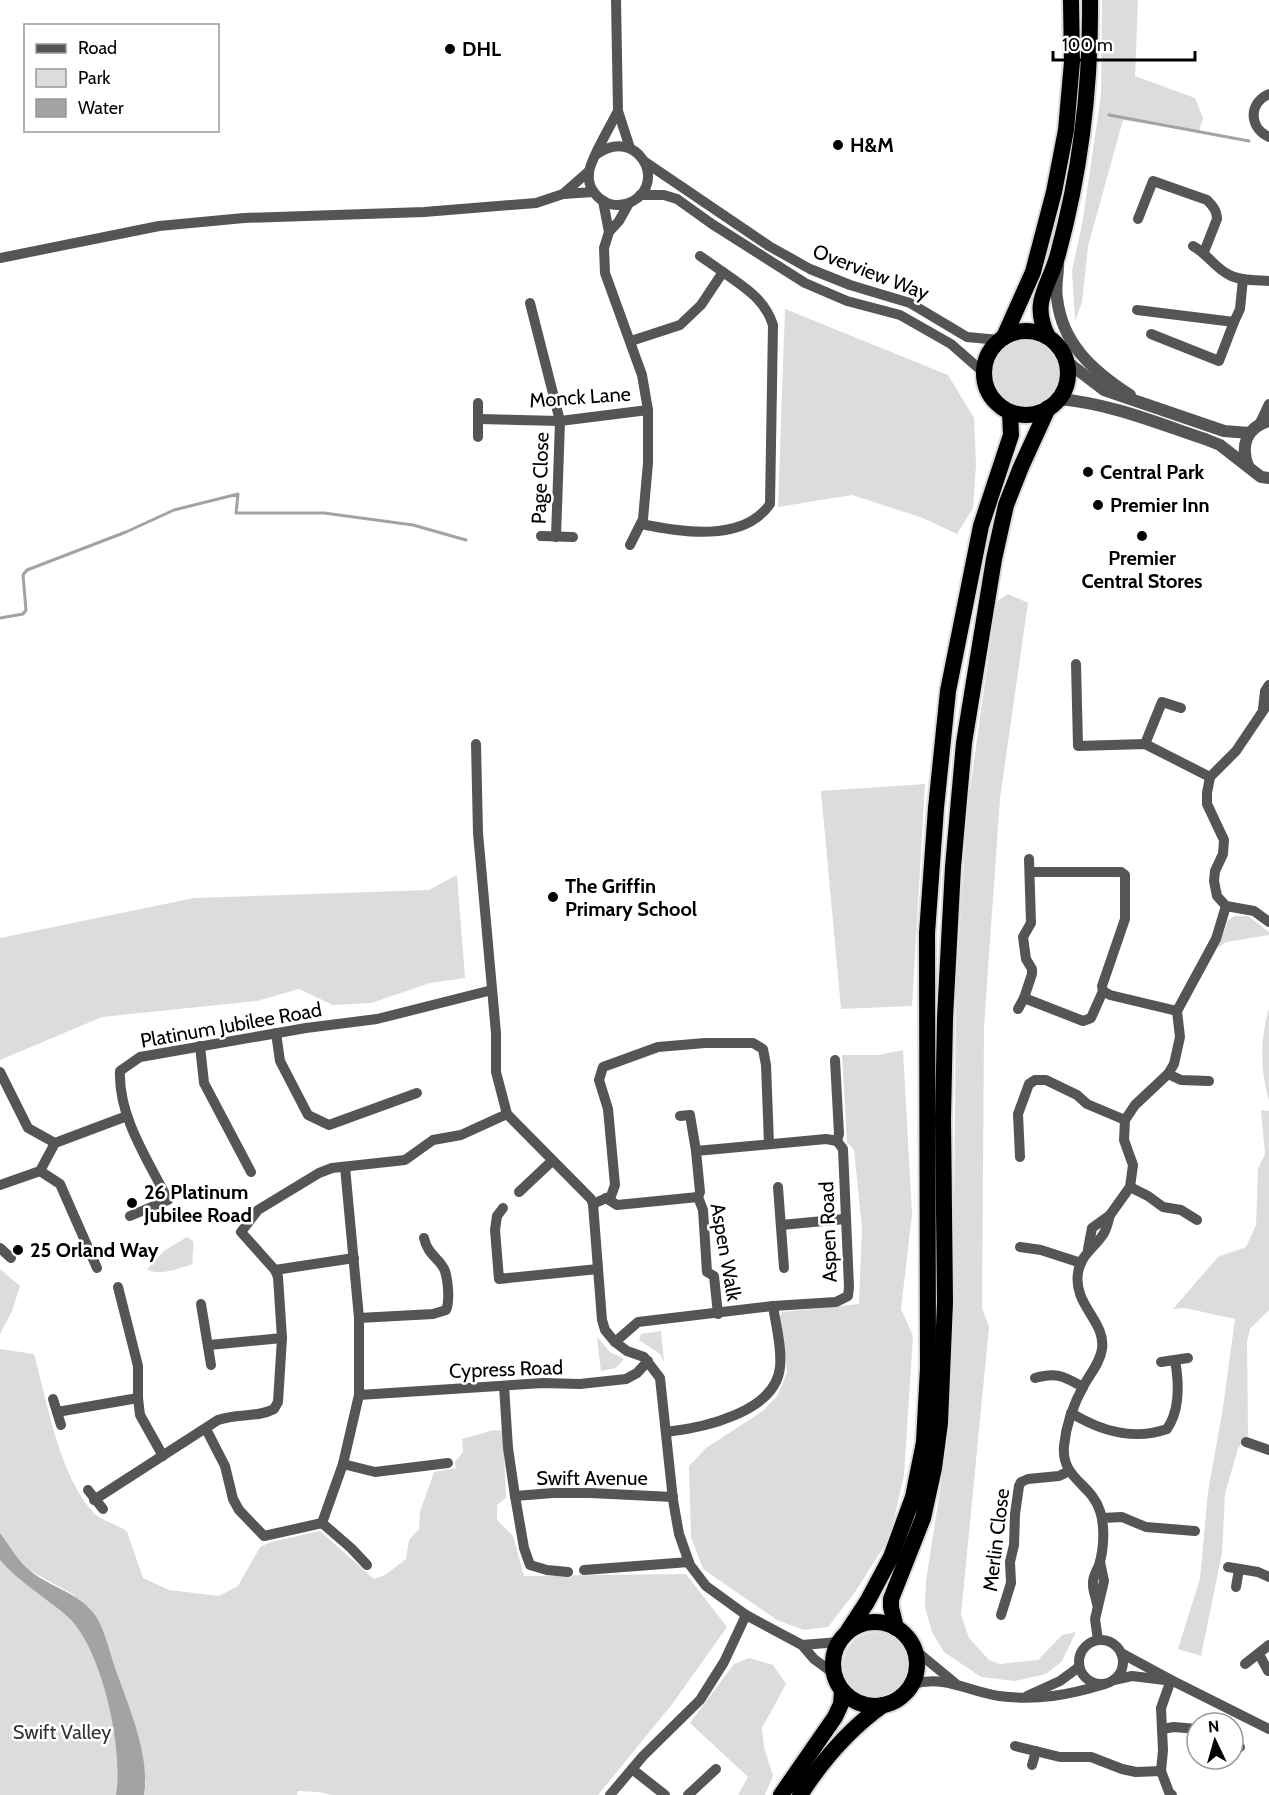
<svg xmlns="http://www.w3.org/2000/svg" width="1269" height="1795" viewBox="0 0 1269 1795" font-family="Cabin,sans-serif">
	<rect width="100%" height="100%" fill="#fff"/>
	<!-- green -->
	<g fill="#dcdcdc">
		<path d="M1102,0H1138L1135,76L1195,98L1203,118L1199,131L1123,120L1088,246L1082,302L1075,321L1072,271L1082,225L1101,95Z"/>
		<path d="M785,309L948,375L974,418L976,465L973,508L957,534L923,518L852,495L778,507Z"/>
		<circle cx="1025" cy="373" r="34"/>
		<path d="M1008,594L1028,603L1000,798L984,1027L982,1308L989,1327L961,1615L969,1638L989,1660L1000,1664L1038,1660L1062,1635L1076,1632L1062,1661L1046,1674L1015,1681L981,1677L944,1652L932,1632L925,1607L926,1581L947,1445L953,1323L956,986L967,812L996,602Z"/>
		<path d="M925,784L912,1006L841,1009L821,791Z"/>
		<path d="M457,875L465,978L430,983L371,1003L333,1005L299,989L257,1001L102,1017L0,1060V938L194,898L429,890Z"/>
		<path d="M1235,916H1248L1269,932V935L1226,942L1218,948L1228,920Z"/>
		<path d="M1269,1008V1101C1260,1070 1260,1039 1269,1008Z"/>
		<path d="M903,1050L912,1214L901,1309L913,1336L904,1475L890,1537L855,1592L828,1627L804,1630L777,1620L703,1569L691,1537L689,1466L706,1448L763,1411L777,1396L787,1373L780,1317L782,1312L859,1304L862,1228L854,1150L847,1142L842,1055H879Z"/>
		<path d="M1261,1110L1269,1111V1310L1250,1329L1247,1342L1248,1435L1238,1448L1225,1494L1222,1553L1201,1656L1178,1649L1200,1579L1208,1492L1223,1408L1235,1319L1185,1308L1173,1309L1218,1257L1246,1247L1256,1225L1258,1169L1265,1154Z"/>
		<path d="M187,1237L193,1241C195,1248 191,1256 193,1264C180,1268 158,1277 147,1269L165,1250Z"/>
		<path d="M0,1269L20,1286L12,1311L0,1334Z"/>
		<path d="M661,1331L664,1362L660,1354L639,1340L641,1334Z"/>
		<path d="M597,1337L610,1352L624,1359L616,1368L601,1371Z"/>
		<path d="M0,1349L34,1354C47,1402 60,1479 95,1514C104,1522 118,1524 127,1532L143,1578L169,1590L219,1596L238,1586L260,1547L271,1542L320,1531L374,1579L385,1575L406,1559L409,1540L419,1529L420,1512L434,1472L456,1468L455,1462L463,1452L462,1439L494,1430L503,1431L506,1498L497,1505V1520L513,1536L524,1576L686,1574L727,1627L673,1703L598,1795H332L319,1792L298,1791L297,1795H144L146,1782L141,1752L130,1712L102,1632L74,1595L29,1570L15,1556L0,1533Z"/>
		<path d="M0,1547L61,1600L108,1674L126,1795H0Z"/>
		<circle cx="876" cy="1665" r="33"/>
		<path d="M749,1658L773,1665L786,1684L762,1728L764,1747L773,1776L765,1795H738L748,1777L690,1723L734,1664Z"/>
	</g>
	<!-- water -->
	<path fill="#a3a3a3" d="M0,1533C9,1545 16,1558 28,1569C48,1587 79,1592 95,1615C103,1626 109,1649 113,1662C126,1701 151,1754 144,1795H116C124,1750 102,1647 67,1616C45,1597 20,1583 0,1560Z"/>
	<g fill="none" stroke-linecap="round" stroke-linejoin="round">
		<!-- stream -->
		<g stroke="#a3a3a3" stroke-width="3">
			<path d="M1109,115L1249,141"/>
			<path d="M0,618L23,614L26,610L23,575L27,570L126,532L174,510L238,494L236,513H324L413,525L466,540"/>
		</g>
		<!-- trunk casing -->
		<g stroke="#dbdbdb" stroke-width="20">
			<g id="trunk">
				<circle cx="1026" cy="373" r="42"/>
				<path d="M1004,337L1033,272L1054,192L1066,130L1072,62L1071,0"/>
				<path d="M1048,337C1030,301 1049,288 1058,254C1081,169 1091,88 1090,0"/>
				<circle cx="875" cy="1664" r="42"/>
				<path d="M896,1628L891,1607V1599L923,1518L934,1468L940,1423L945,1302L943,1119L945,1018L953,867L964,743L994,559L1006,505L1021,467L1048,408"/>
				<path d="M848,1631L867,1602L891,1557L913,1497L924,1442L928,1368L927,933L936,808L948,691L981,526L1011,435L1010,412"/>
				<path d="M781,1795L835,1717L841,1704L842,1691"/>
				<path d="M800,1795C823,1759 848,1730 883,1705"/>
			</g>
		</g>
		<!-- minor -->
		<g stroke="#555" stroke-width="10">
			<path d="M616,0L618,111L630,148"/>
			<path d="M1269,94C1248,103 1249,128 1269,137"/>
			<path d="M597,154C636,126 668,181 633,201C626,205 618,206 610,204C597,200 587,187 589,173C589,162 612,123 618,111"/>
			<path d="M645,162L769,246L810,269L850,285L910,303L967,337L999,340"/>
			<path d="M563,194L588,172"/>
			<path d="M640,195H664L677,199L712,224L805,283L847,301L900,315L951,344L983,372"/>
			<path d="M603,201L609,232"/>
			<path d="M629,203L619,221L609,232L604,248L605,273L642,375L648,410V463L643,519L630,545"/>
			<path d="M1138,219L1153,181L1207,200C1213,206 1217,211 1217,219L1204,252"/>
			<path d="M1193,246C1206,253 1214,266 1226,273C1238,281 1255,280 1269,281"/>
			<path d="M700,256L723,272"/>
			<path d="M0,258L159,226L244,218L424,212L536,203L563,194L593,192"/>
			<path d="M530,303L560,421L556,537"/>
			<path d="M1137,310L1234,322L1240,309L1243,279"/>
			<path d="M1151,334L1219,361L1234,322"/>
			<path d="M631,341L680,325L701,305L723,272C744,287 765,299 773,325L770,504C743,543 680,532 641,524"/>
			<path d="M478,403V437"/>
			<path d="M479,419L560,421L648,410"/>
			<path d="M1260,423L1269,404"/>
			<path d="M541,536L573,537"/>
			<path d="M1076,664L1078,746L1145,744L1210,777"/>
			<path d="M1269,702L1236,751L1210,777L1207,793V804L1224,840L1223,854L1215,871L1214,881L1217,896L1226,906L1254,911L1269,922"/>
			<path d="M1263,709L1265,691L1269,685"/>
			<path d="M476,744L478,833L496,1033V1072L507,1114L591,1199L593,1204L602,1320L605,1330L615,1342L627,1351L644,1357L660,1378L673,1500L679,1534L690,1565L706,1586L746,1615L802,1645L814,1659L833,1673"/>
			<path d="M1145,744L1162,702L1181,708"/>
			<path d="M1030,872H1121L1125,875V919L1102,986L1103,991L1110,995L1177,1011"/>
			<path d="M1024,998L1032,974V969L1026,959L1023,937L1031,923L1029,859"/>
			<path d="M1018,1009L1024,998L1083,1021L1091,1018L1103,991"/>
			<path d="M276,1033L280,1061L308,1115L329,1125L417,1093"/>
			<path d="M200,1046L204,1083L251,1172"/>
			<path d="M835,1060L839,1134L837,1141"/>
			<path d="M0,1072L28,1128L55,1143"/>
			<path d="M1168,1074L1181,1080L1209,1081"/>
			<path d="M680,1116L690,1115L696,1151"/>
			<path d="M1020,1157L1018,1114L1029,1084L1035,1080H1046L1077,1095L1087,1104L1125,1120"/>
			<path d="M345,1167L359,1318V1395L343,1464L322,1523L351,1548L367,1565"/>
			<path d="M40,1171L60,1184L97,1268"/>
			<path d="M0,1185L40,1171L55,1143L127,1116"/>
			<path d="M778,1187L784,1268"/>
			<path d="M1130,1187L1148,1196L1163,1207L1181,1210L1197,1220"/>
			<path d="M519,1192L552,1161"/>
			<path d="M698,1197L703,1210L707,1272L714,1276L718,1314"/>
			<path d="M606,1198L617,1205L698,1197"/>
			<path d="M593,1204L611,1196L615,1185L608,1109L599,1080L603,1067L658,1047L705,1043H753L763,1049L766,1065L769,1144"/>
			<path d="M503,1208L497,1216L495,1230L499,1279L598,1269"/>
			<path d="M130,1216L168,1200C148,1160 118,1116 120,1071L140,1057L306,1028L377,1019L492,990"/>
			<path d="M781,1225L845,1219"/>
			<path d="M1020,1247L1041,1250L1081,1263"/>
			<path d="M0,1248L11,1258"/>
			<path d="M1088,1249L1092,1228L1110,1215L1130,1187L1133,1165L1124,1140L1125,1120L1135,1105L1168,1074L1174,1064L1180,1037L1177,1011L1216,939L1226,906"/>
			<path d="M354,1258L275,1270L241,1232L258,1210L319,1173L332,1168L405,1160L433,1140L461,1135L507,1114"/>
			<path d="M118,1287L138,1366V1398L140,1415L163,1456"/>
			<path d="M201,1304L211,1365"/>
			<path d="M359,1318L433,1314L446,1310C450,1301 448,1281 445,1271C440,1258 428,1256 424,1238"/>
			<path d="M615,1342L638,1322L773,1306L836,1302L848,1296L849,1287L843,1149L837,1141L826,1139L696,1151L700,1192L698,1197"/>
			<path d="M209,1345L282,1338"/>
			<path d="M1161,1362L1188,1358"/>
			<path d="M1035,1378C1057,1372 1063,1376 1083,1387"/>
			<path d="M504,1386L508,1448L515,1496L553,1493H590L673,1497"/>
			<path d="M359,1395L543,1383L580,1384L626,1379L637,1373L648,1361"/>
			<path d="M53,1399L61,1425"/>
			<path d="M57,1412L138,1398"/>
			<path d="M1071,1413C1101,1431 1133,1441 1167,1429C1180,1410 1179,1382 1175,1360"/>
			<path d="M206,1429L225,1466L233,1499L239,1510L264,1536L322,1523"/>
			<path d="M666,1432C703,1428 776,1412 780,1367C782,1347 776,1326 773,1306"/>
			<path d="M1246,1442L1269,1450"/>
			<path d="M343,1464L375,1472L448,1463"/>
			<path d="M88,1490L103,1509"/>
			<path d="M515,1496L524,1548L530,1565L547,1570L568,1572"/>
			<path d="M94,1500L218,1420C237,1413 257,1418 274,1409L278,1402L282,1338L278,1277L275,1270"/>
			<path d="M1102,1518L1122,1517L1146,1527L1195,1531"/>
			<path d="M1228,1567L1258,1572L1269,1577"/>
			<path d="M584,1570L689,1562"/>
			<path d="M1236,1587L1239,1569"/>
			<path d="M1097,1604C1096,1597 1092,1589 1093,1582C1093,1576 1097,1570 1099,1565C1104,1549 1105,1526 1100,1511C1092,1484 1061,1479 1064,1446C1066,1425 1074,1403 1084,1385C1090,1374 1100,1363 1102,1349C1106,1321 1073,1305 1078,1273C1080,1256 1093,1249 1102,1236C1107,1230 1108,1221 1110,1215"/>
			<path d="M1001,1615L1011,1583L1010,1562L1014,1545L1015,1514L1019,1486L1021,1482L1028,1479L1059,1476L1069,1471"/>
			<circle cx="1101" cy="1662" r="22"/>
			<path d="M1098,1640L1095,1619L1104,1581L1100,1562"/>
			<path d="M802,1645L839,1642"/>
			<path d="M915,1650L955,1683"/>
			<path d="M1121,1653L1171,1680L1269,1729"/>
			<path d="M1259,1654L1268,1671"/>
			<path d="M1245,1664L1269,1645"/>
			<path d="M1114,1680L1132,1676L1165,1680"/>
			<path d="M912,1684C947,1675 966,1691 999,1696C1037,1701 1069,1695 1105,1684"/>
			<path d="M1027,1696L1060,1681L1079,1667"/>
			<path d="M1162,1729L1174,1727L1197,1729"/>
			<path d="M1233,1744L1240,1747"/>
			<path d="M1015,1746L1060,1757H1091L1122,1769L1136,1772L1161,1771L1169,1792L1172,1795"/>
			<path d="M1032,1765L1036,1751"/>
			<path d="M632,1769L665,1795"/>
			<path d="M1161,1771L1163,1750L1161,1708L1171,1680"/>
			<path d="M610,1795L643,1756L700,1700L724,1662L746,1615"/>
			<path d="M688,1795L716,1769"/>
		</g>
		<!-- tertiary -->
		<g stroke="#555" stroke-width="12">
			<path d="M1058,265C1058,276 1055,288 1057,298C1062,344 1093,371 1130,395"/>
			<path d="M1066,361L1104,390L1224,431L1249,433"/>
			<path d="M1058,399C1109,403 1157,423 1205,439L1220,445L1261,477L1269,478"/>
			<path d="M1248,466C1240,445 1247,427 1269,421"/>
		</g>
		<!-- trunk -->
		<use href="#trunk" stroke="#000" stroke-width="16"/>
	</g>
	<!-- markers -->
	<g fill="#000" stroke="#fff" stroke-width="2">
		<circle cx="450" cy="49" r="6"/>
		<circle cx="838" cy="145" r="6"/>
		<circle cx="1088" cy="472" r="6"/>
		<circle cx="1098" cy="505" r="6"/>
		<circle cx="1142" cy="536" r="6"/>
		<circle cx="553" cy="897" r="6"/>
		<circle cx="132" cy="1203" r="6"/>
		<circle cx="18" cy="1250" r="6"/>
	</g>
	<g text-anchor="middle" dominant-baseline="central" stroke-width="5" stroke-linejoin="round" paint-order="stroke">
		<!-- poi labels -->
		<g font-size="20" font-weight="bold" fill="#000" stroke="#fff" text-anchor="start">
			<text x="462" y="49">DHL</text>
			<text x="850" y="145">H&amp;M</text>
			<text x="1100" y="472">Central Park</text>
			<text x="1110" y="505">Premier Inn</text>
			<text x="1142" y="558" text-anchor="middle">Premier<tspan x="1142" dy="23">Central Stores</tspan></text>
			<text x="565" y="886">The Griffin<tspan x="565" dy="23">Primary School</tspan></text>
			<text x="144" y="1192">26 Platinum<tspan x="144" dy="23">Jubilee Road</tspan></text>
			<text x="30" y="1250">25 Orland Way</text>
		</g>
		<!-- street labels -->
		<g font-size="20" fill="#000" stroke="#fff">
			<text transform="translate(871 272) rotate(21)">Overview Way</text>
			<text transform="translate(580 397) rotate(-4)">Monck Lane</text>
			<text transform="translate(540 478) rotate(-88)">Page Close</text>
			<text transform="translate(231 1025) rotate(-10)">Platinum Jubilee Road</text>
			<text transform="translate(828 1232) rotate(-92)">Aspen Road</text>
			<text transform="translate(726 1252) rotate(80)">Aspen Walk</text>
			<text transform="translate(506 1369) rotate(-2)">Cypress Road</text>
			<text x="592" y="1478">Swift Avenue</text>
			<text transform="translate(996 1540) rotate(-83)">Merlin Close</text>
		</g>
		<!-- park labels -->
		<g font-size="20" fill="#333" stroke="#fff">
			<text x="62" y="1732">Swift Valley</text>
		</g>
	</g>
	<!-- legend -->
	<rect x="24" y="24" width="195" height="108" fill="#ffffff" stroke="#999999" stroke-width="1.5"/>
	<rect x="36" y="44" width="30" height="9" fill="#555555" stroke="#999999" stroke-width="1.5"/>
	<text x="78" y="54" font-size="18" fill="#000000">Road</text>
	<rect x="36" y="69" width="30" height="18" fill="#dcdcdc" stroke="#999999" stroke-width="1.5"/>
	<text x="78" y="84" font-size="18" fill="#000000">Park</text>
	<rect x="36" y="99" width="30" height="18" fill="#a3a3a3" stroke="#999999" stroke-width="1.5"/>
	<text x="78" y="114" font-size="18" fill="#000000">Water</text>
	<!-- north arrow -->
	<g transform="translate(1215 1741) rotate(355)"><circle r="28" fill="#ffffff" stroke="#999999" stroke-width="1.5"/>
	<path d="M0-4.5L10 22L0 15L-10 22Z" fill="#000000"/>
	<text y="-9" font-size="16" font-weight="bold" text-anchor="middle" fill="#000000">N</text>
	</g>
	<!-- scale -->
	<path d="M1053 51v9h142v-9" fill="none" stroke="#000000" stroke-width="3"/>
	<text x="1062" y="51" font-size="18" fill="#000000" stroke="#ffffff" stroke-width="4.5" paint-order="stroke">100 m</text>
</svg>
